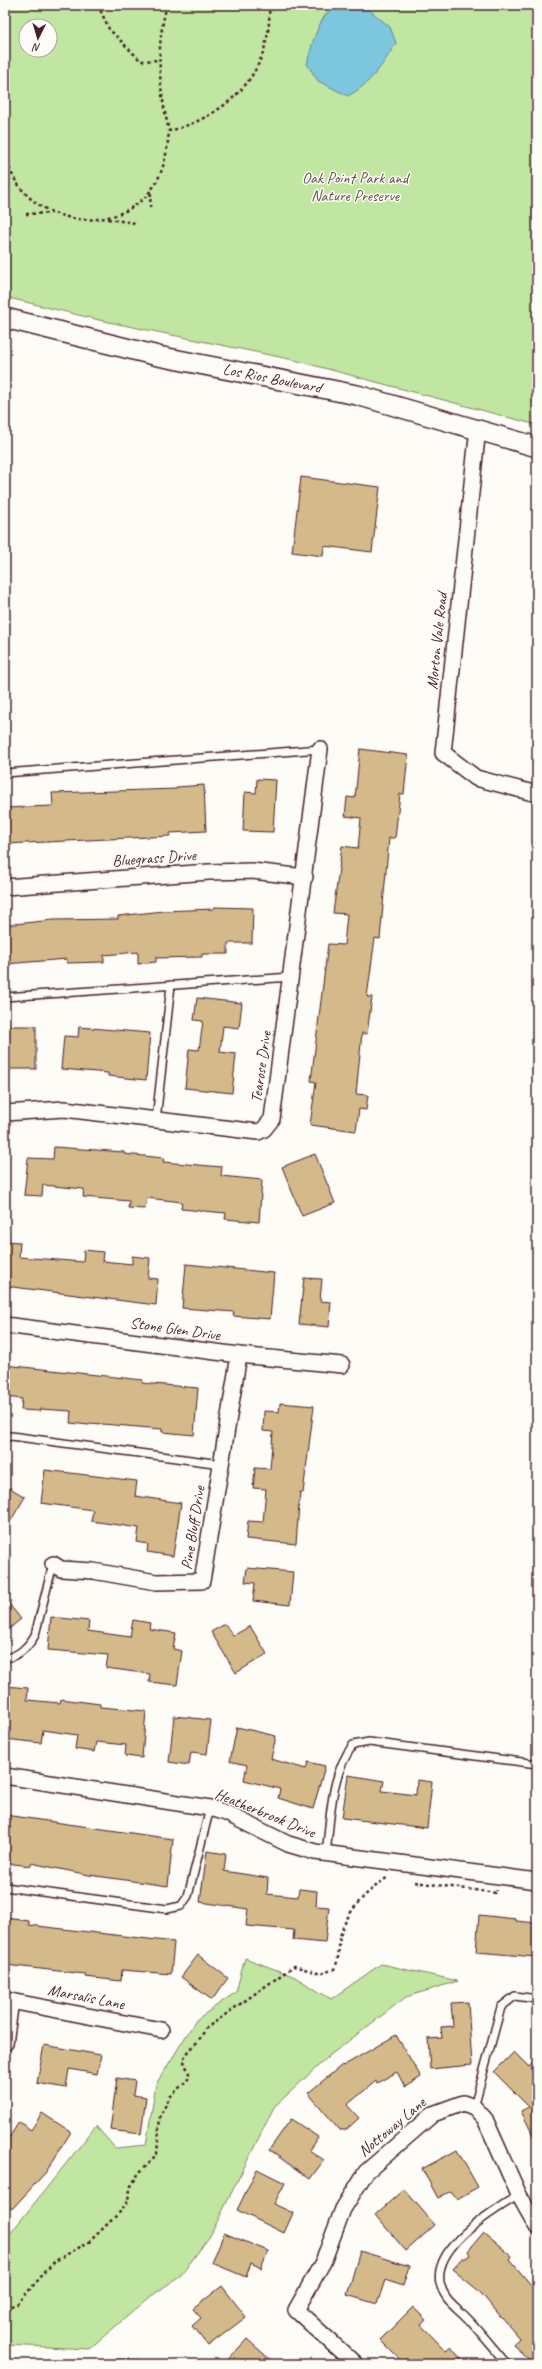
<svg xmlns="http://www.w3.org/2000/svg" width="542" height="2369" viewBox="0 0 542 2369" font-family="Caveat,sans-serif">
	<rect width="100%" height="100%" fill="#fdfcf7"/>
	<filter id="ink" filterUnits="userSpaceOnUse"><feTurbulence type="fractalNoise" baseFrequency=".025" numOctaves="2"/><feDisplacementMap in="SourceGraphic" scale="8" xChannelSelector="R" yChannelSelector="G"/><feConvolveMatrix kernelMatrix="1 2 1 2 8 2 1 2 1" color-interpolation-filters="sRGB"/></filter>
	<g filter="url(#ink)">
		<!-- green -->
		<g fill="#c0e6a1" stroke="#858266" fill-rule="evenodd">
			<path d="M5,5H537V425L294,360L99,320L5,297ZM26,26H50V50H26Z"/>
			<path d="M245,1958L293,1976L331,1999L381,1964L458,1981L406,1997L329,2056L274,2107L210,2236L181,2275L150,2297L89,2349L5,2345V2240L96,2126L115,2148L146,2145L156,2084L196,2020L236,1992Z"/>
		</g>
		<!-- water -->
		<path fill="#7cc7dd" stroke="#688496" d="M335,5H363L390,27L396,43C383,64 371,84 348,96L318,81L307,64C312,44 318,18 335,5Z"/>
		<!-- building -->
		<g fill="#d4b98a" stroke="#4a1f2b">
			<path d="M301,477L380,487L372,552L324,546L323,556L292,552Z"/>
			<path d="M360,749L408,755L404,794H400L395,838H389L380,939L375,938L367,997H372L367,1034L362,1033L356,1094L368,1095L366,1110L359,1109L356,1131L310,1125L316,1082L311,1081L328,944L344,945L347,914L333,913L342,846L358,848L361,818L345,816L347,797L355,798Z"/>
			<path d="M257,779L276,780L273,832L243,831L245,792L256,793Z"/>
			<path d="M204,785L206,831L170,833V836L5,844V808L53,806L52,793L177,789V787Z"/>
			<path d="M214,907L253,908L252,943H228V954H202V957L156,958V962L138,964V952L104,955V962L67,963V959L5,964V925L53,920L118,919V916L163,911L214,909Z"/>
			<path d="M197,998L242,1003L239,1028L223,1026L220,1052L236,1054L232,1093L185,1088L189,1049L199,1050L203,1021L194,1020Z"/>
			<rect x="7" y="1026" width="29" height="43"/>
			<path d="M79,1027L150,1033L146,1080L108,1076V1073L61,1069L64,1036L78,1037Z"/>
			<path d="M54,1147L124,1152V1154L164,1158L163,1162L222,1167L221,1176L262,1180L259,1222L225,1219L226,1213L181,1209L182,1202L147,1198L145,1209L128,1208L129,1201L83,1197L84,1189L43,1185L42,1196L24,1195L28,1158L53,1159Z"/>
			<path d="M315,1154L335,1203L302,1216L282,1167Z"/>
			<path d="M5,1241L20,1242L19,1257L83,1262L84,1250L103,1252L102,1261L132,1264V1256L150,1258L148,1278L158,1279L156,1305L5,1286Z"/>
			<path d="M186,1264L274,1273L270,1319L233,1316L234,1312L182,1308Z"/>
			<path d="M304,1278L322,1279L320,1301L331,1302L329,1327L299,1324Z"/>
			<path d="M5,1365L143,1380L142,1383L198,1388L194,1435L162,1432V1429L90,1423L89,1425L70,1423L71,1411L40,1409V1411L21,1410L22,1399L5,1397Z"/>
			<path d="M280,1403L314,1406L303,1493L300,1492L296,1544L246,1539L248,1521L263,1522L266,1489L253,1488L255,1468L270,1469L273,1432L263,1431L264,1411L279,1412Z"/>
			<path d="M45,1470L137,1481L135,1496L181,1503L173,1556L147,1552L148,1544L137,1542L139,1528L91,1521L93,1510L41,1503Z"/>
			<path d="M5,1485L25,1497L5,1530Z"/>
			<path d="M247,1568L293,1572L290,1605L253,1601L255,1583L245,1582Z"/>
			<path d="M5,1599L21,1619L5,1632Z"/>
			<path d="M51,1617L89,1621L88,1631L130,1637L133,1620L150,1623L149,1629L176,1633L173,1649L182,1651L177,1685L149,1682L150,1674L106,1668L108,1655L48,1650Z"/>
			<path d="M225,1624L233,1636L250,1626L267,1654L236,1673L211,1632Z"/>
			<path d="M5,1686L28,1688L27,1700L60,1703L61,1699L100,1704V1707L146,1711L142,1758L125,1756L126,1745L96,1742L94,1752L75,1749L77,1735L43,1730L41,1743L5,1739Z"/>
			<path d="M174,1716L211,1720L207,1754L191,1752L189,1765L169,1762Z"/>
			<path d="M237,1727L276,1736L271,1759L306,1769L308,1762L325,1766L313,1809L278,1798L280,1789L244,1780L247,1765L230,1761Z"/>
			<path d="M348,1775L384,1781L382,1791L416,1795L417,1780L432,1782L427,1828L342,1818Z"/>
			<path d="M5,1815L173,1839L168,1886L89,1875L31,1863V1866L5,1863Z"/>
			<path d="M207,1851L226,1854L224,1871L268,1878L267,1894L298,1897L299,1889L317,1891L316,1906L329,1907L325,1943L293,1940L294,1930L246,1926L248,1909L200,1902Z"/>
			<path d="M479,1915L516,1919V1921L537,1923V1957L476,1952Z"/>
			<path d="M5,1918L29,1921V1925L174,1942L171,1974L122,1970L121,1981L85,1977V1974L5,1965Z"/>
			<path d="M198,1955L228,1978L212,2000L181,1977Z"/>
			<path d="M468,2002L472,2065L430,2069L428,2039L442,2038L441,2027L453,2026L451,2003Z"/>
			<path d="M396,2035L421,2077L405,2087L397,2072L377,2083L376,2081L347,2105L359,2118L346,2130H340L308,2093L342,2065L343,2066Z"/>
			<path d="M44,2045L101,2055L97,2074L69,2069L66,2088L37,2083Z"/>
			<path d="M514,2052L529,2067L537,2058V2143L521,2111L529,2107L494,2072Z"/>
			<path d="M117,2078L135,2081L133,2095L146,2097L141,2134L110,2130Z"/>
			<path d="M42,2113L71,2132L46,2172L12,2209L5,2203V2144L19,2122L31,2130Z"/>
			<path d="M291,2119L318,2137L309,2150L324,2160L310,2179L269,2150Z"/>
			<path d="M457,2150L478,2187L457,2199L451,2191L438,2198L422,2169Z"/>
			<path d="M257,2169L285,2183L274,2204L293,2213L284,2233L237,2210Z"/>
			<path d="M404,2189L435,2225L406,2251L375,2215Z"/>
			<path d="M224,2233L268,2251L261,2268L251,2263L246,2277L212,2263Z"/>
			<path d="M483,2233L512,2257L510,2260L537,2292V2364H534L513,2345L519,2338L479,2291L452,2269L463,2257L464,2259L470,2255L468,2251Z"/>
			<path d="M360,2251L409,2266L403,2286L385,2280L377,2304L347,2295Z"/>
			<path d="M222,2286L246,2317L208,2346L192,2326L201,2318L193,2309Z"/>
			<path d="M413,2307L426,2320L421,2325L446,2351L451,2347L465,2364H404L380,2340Z"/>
			<path d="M247,2339L275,2364H224Z"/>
		</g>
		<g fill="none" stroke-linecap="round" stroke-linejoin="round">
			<!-- service casing -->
			<g stroke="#4a1f2b" stroke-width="10">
				<g id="service">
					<path d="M5,773L320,749"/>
					<path d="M5,997L291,977"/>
					<path d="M156,1120L171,985"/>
					<path d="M5,1438L11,1436L221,1464"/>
					<path d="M5,1658C18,1657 29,1646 35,1635L53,1564"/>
					<path d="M326,1853C331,1817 330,1775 353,1745L369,1742L537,1764"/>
					<path d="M5,1887L167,1909L181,1906L188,1896L210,1808"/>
					<path d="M474,2107L501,2007L515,1996L537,1999"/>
					<path d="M117,2364H137"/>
					<path d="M507,2364C494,2349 482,2334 469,2320C462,2312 453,2306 447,2298C416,2256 489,2213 519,2195"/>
				</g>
			</g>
			<!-- minor casing -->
			<g stroke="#4a1f2b" stroke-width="18">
				<g id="minor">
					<path d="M478,428L443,753L476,778L537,794"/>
					<path d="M5,887L209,872L252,871L305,877"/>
					<path d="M5,1113L64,1109L258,1132L264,1129L272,1119L320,749"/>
					<path d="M5,1325L239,1355L342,1365"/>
					<path d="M53,1564L61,1569L93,1571L156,1582L202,1581L239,1355"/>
					<path d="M5,1776L210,1808L226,1813L288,1844L315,1852L537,1881"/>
					<path d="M5,2000L161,2030"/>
					<path d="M5,2043L11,2001"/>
					<path d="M355,2364L296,2310L323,2262L343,2209L366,2172L433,2114L463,2103L474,2107L485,2119L519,2195L537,2227"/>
				</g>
			</g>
			<!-- tertiary casing -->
			<g stroke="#4a1f2b" stroke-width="22">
				<g id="tertiary">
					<path id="s1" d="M5,318L158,356L357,395L537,447"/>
				</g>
			</g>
			<!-- path -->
			<g stroke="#4a1f2b" stroke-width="2.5" stroke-dasharray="3 3" stroke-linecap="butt">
				<path d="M98,5L109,29L141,61L159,60"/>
				<path d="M167,5C155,48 159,89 169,131"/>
				<path d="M5,126C5,143 5,159 12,174C36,224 108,235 146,196C163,178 167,155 169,131C230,115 273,72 269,5"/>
				<path d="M5,179L8,164"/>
				<path d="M150,208L151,190"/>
				<path d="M26,214L52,213"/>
				<path d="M108,219L135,223"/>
				<path d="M415,1882L496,1893V1890"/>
				<path d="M5,2308L17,2304L55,2261L89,2242L121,2211L127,2203L131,2186L139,2173L157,2154L160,2116L170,2097L188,2079L189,2073L183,2059C190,2048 200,2042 205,2029L294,1966L321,1974L334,1969C341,1958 337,1943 342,1930C351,1906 368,1891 388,1877"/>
			</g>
			<!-- service -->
			<use href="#service" stroke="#fdfcf7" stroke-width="7"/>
			<!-- minor -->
			<use href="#minor" stroke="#fdfcf7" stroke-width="15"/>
			<!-- tertiary -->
			<use href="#tertiary" stroke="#fdfcf7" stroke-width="19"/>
		</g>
	</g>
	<g text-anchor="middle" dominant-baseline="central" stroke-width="3" stroke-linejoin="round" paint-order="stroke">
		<!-- park labels -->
		<g font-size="16" fill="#685148" stroke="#fdfcf7">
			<text x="355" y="178">Oak Point Park and<tspan x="355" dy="18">Nature Preserve</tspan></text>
		</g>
		<!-- street labels -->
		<g font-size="16" fill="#4a1f2b" stroke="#fdfcf7">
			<text stroke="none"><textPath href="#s1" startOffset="274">Los Rios Boulevard</textPath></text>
			<text transform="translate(437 641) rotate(-84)">Morton Vale Road</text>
			<text transform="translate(154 858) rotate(-4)">Bluegrass Drive</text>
			<text transform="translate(261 1067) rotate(-82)">Tearose Drive</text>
			<text transform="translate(175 1329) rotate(8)">Stone Glen Drive</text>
			<text transform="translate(193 1528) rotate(-81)">Pine Bluff Drive</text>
			<text transform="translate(265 1813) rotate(22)">Heatherbrook Drive</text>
			<text transform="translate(86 1997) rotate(11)">Marsalis Lane</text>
			<text transform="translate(392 2127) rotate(-40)">Nottoway Lane</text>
		</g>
	</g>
	<!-- margin -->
	<rect width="542" height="2369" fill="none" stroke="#fdfcf7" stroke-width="20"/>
	<rect x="10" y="10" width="522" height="2349" fill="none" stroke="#4a1f2b" stroke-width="1.5" filter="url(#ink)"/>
	<!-- north arrow -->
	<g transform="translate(38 38) rotate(185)"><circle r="19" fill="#fdfcf7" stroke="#b5a4a5"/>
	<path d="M0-3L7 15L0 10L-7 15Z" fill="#4a1f2b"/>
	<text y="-6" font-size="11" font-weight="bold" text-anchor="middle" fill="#4a1f2b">N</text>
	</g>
</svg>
